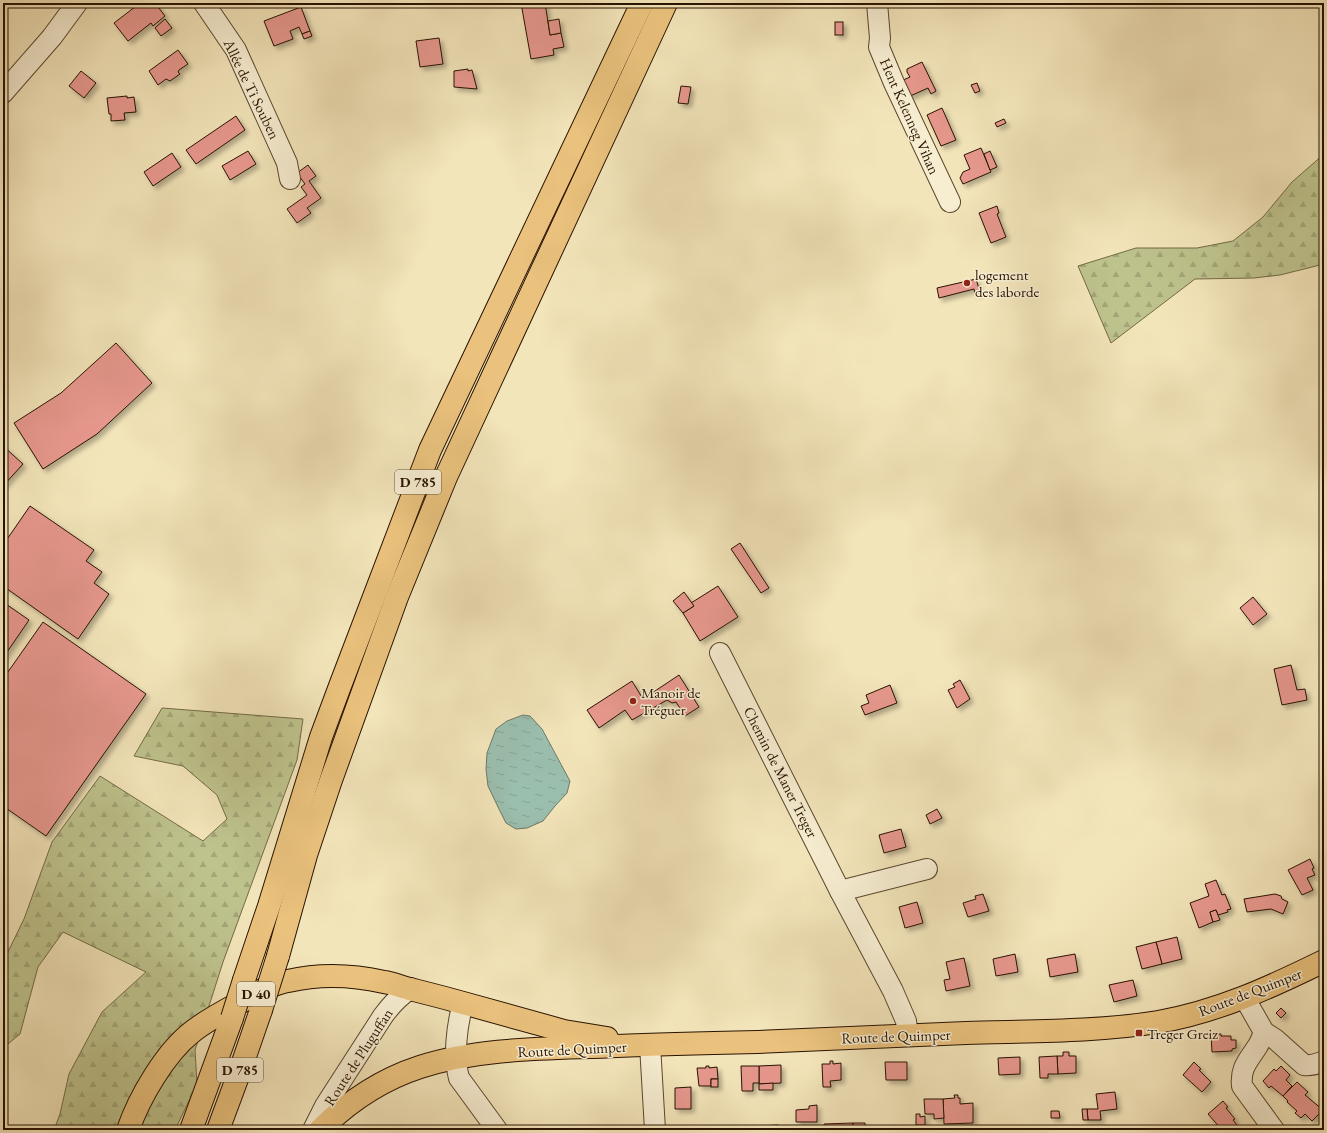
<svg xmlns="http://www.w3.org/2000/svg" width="1327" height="1133" viewBox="0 0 1327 1133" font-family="'EB Garamond',serif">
	<defs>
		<pattern id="forest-firs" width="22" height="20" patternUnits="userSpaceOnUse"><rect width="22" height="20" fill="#bec38d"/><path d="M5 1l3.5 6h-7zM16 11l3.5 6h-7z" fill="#a3a678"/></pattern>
		<pattern id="water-ripples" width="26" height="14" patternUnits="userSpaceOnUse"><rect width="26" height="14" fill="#9bbfaf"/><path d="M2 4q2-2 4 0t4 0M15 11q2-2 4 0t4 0" fill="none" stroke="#86a395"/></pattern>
		<filter id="shadow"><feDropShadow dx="3.5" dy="3.5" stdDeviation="2" flood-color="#0004"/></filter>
	</defs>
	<rect width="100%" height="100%" fill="#f3e5ba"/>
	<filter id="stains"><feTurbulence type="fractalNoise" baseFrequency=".005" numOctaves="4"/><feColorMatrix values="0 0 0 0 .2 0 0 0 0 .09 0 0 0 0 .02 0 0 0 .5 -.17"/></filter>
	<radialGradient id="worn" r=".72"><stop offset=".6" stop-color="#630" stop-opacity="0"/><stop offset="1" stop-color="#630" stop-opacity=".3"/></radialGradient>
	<!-- forest -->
	<g fill="url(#forest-firs)" stroke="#736a46">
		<path d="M1324,154V264L1280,275L1254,278L1195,279L1111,343L1078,266L1136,248H1197L1233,241L1263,217L1292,182Z"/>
		<path d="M162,708L303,719L297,760L223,962L195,1050L197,1084L175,1130H54L60,1114L69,1074L102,1012L146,972L63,932L38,967L20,1034L3,1048V962L24,919L52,842L100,776L203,841L227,819L217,795L183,766L134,756Z"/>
	</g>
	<!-- water -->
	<path fill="url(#water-ripples)" stroke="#6d7a69" d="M523,715L530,716L542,729L570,781L567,793L555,806L543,821L527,828L516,829L506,823L498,807L488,786L486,769L487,753L496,729L507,721Z"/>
	<!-- building -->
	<g fill="#e7988e" stroke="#281200" filter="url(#shadow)">
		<path d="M140,3H155L165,16L153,26L151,23L128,41L114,23Z"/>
		<path d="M521,3H545L550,35L561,33L564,47L553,49L554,55L531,59Z"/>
		<path d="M301,7L310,31L302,34L299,27L290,31L293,39L274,46L264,21Z"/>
		<path d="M165,19L172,28L161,36L155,28Z"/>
		<path d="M559,19L561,33L550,35L548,21Z"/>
		<rect x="835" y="22" width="8" height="13"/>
		<path d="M310,31L312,36L304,39L302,34Z"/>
		<path d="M439,38L443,64L420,67L416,41Z"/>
		<path d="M178,50L188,64L179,70L178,72L180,74L170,81L166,79L158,85L149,71Z"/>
		<path d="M922,62L936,91L931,94L928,88L908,97L901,81L910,77L907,72V69Z"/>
		<path d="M468,69V71L472,70L477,89L454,87V71Z"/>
		<path d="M81,71L96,83L84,98L69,86Z"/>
		<path d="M977,83L980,91L975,93L971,85Z"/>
		<path d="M681,86L691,87L688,104L678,103Z"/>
		<path d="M127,96V98L134,97L136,112L124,113L125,120L111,121V114H109L107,98Z"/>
		<path d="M942,108L956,140L941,146L927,115Z"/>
		<path d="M236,116L245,130L196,164L186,150Z"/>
		<path d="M1004,119L1006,123L997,127L995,123Z"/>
		<path d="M981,148L991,172L963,184L960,178L963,172L970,169L964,155Z"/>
		<path d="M248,151L256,164L230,180L222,166Z"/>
		<path d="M990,151L997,167L990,170L984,154Z"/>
		<path d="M172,153L181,167L153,186L144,172Z"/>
		<path d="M308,165L316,176L309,181L321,198L307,208L311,213L297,223L287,209L307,195L301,187L305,184L297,173Z"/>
		<path d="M997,206L999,213L997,214L1006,237L991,243L979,213Z"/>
		<path d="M976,279L980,292L975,294L974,289L939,298L937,288Z"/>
		<path d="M116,343L152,383L97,434L43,469L14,423L61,393Z"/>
		<path d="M3,446L23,464L3,486Z"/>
		<path d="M30,506L94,550L86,561L102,572L94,583L109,594L78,639L3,586V545Z"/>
		<path d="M740,543L769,588L761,593L731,549Z"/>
		<path d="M718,586L738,617L700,641L683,613L694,606L691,603Z"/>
		<path d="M684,592L694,606L683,613L673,601Z"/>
		<path d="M1253,597L1267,614L1253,625L1240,608Z"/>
		<path d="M3,602L29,620L3,658Z"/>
		<path d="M43,622L146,694L46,836L3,806V744L5,742L3,741V679Z"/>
		<path d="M1291,665L1297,690L1305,689L1307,700L1282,705L1274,669Z"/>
		<path d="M679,675L699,707L685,716L676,702L672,703L667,700L632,720L625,710L599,728L587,710L632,681L643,699Z"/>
		<path d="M960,680L970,699L957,708L948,690L955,687L953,684Z"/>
		<path d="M890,685L897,703L865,715L861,706L869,703L866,695Z"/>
		<path d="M937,809L942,818L930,824L926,815Z"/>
		<path d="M901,829L906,847L884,853L879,835Z"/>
		<path d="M1310,859L1314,868L1312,869L1315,875L1307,878L1313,890L1302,895L1288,870Z"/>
		<path d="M1216,880L1222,895L1225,894L1231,909L1227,910L1228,912L1218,915L1216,910L1210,912L1213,922L1199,928L1190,903L1209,896L1205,884Z"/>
		<path d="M983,894L989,911L968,917L963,903L976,899L975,896Z"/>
		<path d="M1275,894L1281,896L1282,899L1288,902L1283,914L1271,909L1247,912L1244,899Z"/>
		<path d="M917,902L923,923L905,928L899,907Z"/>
		<path d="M1216,910L1220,920L1213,922L1210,912Z"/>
		<path d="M1177,937L1182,959L1162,964L1156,942Z"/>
		<path d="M1156,942L1162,964L1142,969L1136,947Z"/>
		<path d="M1015,954L1018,972L996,976L993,959Z"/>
		<path d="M1075,954L1078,972L1050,977L1047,959Z"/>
		<path d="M964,958L970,986L946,991L944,980L950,979L946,962Z"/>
		<path d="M1133,980L1137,996L1114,1002L1109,985Z"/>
		<path d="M1324,1007V1024L1319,1020L1322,1016L1320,1010Z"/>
		<path d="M1281,1008L1286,1013L1281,1018L1276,1013Z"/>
		<path d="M1211,1034H1221V1036H1231V1040H1236V1048L1232,1049V1051L1212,1052Z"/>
		<path d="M1063,1052H1069V1056H1076V1073L1058,1074L1057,1056H1063Z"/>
		<path d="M1057,1056L1058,1074H1048V1078H1040L1039,1057Z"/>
		<path d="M1020,1057V1074L999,1075L998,1058Z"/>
		<path d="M830,1061H833V1064L841,1063V1080L830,1081L831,1087H823L822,1064H830Z"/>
		<path d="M885,1062H907V1080H886Z"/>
		<path d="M1194,1062L1201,1069L1199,1070L1211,1082L1202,1092L1183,1075Z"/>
		<path d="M781,1065V1083L759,1084V1066Z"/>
		<path d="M706,1066H709V1068L717,1067L718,1079H711V1086H699L697,1068H706Z"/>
		<path d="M741,1066H759V1083H753V1091H742Z"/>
		<path d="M1281,1066L1290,1075L1286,1080L1292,1086L1283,1096L1271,1086L1269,1088L1263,1081L1274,1069L1276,1071Z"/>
		<rect x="711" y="1079" width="7" height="8"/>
		<path d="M1297,1082L1308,1092L1305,1095L1323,1110L1312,1121L1305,1114L1301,1118L1295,1113L1297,1111L1287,1102L1288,1101L1283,1096Z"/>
		<path d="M773,1083V1090H759V1084Z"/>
		<path d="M691,1087V1109H675V1088Z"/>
		<path d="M1115,1092L1117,1109L1100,1111L1101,1120H1088L1087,1109H1098L1096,1094Z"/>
		<path d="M954,1095H958V1098H960V1104L973,1103V1123L944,1124L943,1099L955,1098Z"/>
		<path d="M924,1099H943L944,1118L934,1119V1114H925Z"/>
		<path d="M1223,1101L1228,1107L1226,1108L1235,1119L1233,1120L1237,1125L1231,1130H1225L1224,1128L1222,1130L1208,1114Z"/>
		<path d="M817,1105V1122H796V1110L809,1109V1106Z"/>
		<path d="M1082,1109H1087L1088,1120H1083Z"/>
		<path d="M1051,1111H1059L1060,1118H1051Z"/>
		<path d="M916,1114H920V1117L925,1116V1125H916Z"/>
		<path d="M853,1123V1127L824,1128V1124Z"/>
		<path d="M853,1123H865V1126L853,1127Z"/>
		<path d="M778,1125V1129L760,1130V1126Z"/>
		<path d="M1237,1125L1241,1130L1243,1128L1245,1130H1231Z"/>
	</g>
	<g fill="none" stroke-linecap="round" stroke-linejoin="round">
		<!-- minor casing -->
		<g stroke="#5b472e" stroke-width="22">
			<g id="minor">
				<path d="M204,3L236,50L287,163L290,179"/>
				<path d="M877,3L880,38L879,47L894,83L950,202"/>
				<path d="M3,93L52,37L77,3"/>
				<path d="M720,653L840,891L893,991L906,1021L908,1036"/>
				<path d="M840,891L927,869"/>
				<path d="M1244,997L1264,1032L1275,1039L1304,1065C1311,1066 1317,1064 1324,1061"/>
				<path d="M463,1003C457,1025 453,1056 459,1078L497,1130"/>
				<path d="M1264,1032C1262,1037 1260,1043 1257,1047C1248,1061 1240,1068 1242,1086L1274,1130"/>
				<path d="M650,1045L655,1130"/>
				<path d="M313,1130L325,1106L383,1016C391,1005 398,997 410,989"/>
			</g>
		</g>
		<!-- major casing -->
		<g stroke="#281200" stroke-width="24">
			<g id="major">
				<path d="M410,989L445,998L564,1031L607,1038"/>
				<path d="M320,1130C348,1102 383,1079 420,1067C481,1047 553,1049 617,1046C664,1044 711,1043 758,1042C827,1039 896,1036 966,1033C1029,1031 1096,1032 1158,1022C1217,1012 1271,987 1324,961"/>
			</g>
		</g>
		<!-- highway casing -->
		<g stroke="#281200" stroke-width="24">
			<g id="highway">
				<path d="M278,956L306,855L331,780L397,597L446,477L666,3"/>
				<path d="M244,980L269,906L321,737L340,686L430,450L642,3"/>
				<path d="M128,1130C139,1098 165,1053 192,1032C207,1020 224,1011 241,1002C255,994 271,984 288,981C318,974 353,975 384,982C393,983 401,987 410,989"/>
				<path d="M191,1130L232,1018"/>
				<path d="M218,1130L241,1068L261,1010"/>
			</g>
		</g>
		<!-- minor -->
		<use href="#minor" stroke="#f7eed2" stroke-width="20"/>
		<!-- major -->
		<use href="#major" stroke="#eac27d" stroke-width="22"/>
		<!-- highway -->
		<use href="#highway" stroke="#eac27d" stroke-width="22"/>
		<!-- highway-bridge casing -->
		<g stroke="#281200" stroke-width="24" stroke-linecap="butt">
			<g id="highway-bridge">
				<path d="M261,1010L278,956"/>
				<path d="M232,1018L244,980"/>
			</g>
		</g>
		<!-- highway-bridge -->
		<use href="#highway-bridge" stroke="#eac27d" stroke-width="22"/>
	</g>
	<!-- markers -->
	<g fill="#8f2418" stroke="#f7eed2" stroke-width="1.5">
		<circle cx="967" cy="283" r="4"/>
		<circle cx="633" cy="701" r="4"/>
		<rect x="1135" y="1029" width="8" height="8" rx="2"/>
	</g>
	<g text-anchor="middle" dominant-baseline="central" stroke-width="3" stroke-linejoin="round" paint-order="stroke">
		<!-- shield labels -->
		<g fill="#f7eed2" stroke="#66543f" stroke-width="1">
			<rect x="395" y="470" width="46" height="24" rx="3"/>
			<rect x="237" y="982" width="38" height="24" rx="3"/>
			<rect x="217" y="1058" width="46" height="24" rx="3"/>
		</g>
		<g font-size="14" font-weight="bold" fill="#281200">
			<text x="418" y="482">D 785</text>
			<text x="256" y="994">D 40</text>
			<text x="240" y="1070">D 785</text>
		</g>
		<!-- street labels -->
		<g font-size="15" fill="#281200" stroke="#f7eed2">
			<text transform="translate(252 89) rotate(64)">Allée de Ti Souben</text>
			<text transform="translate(910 116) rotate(66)">Hent Kelenneg Vihan</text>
			<text transform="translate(781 772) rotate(63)">Chemin de Maner Treger</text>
			<text transform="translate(1250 992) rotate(-21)">Route de Quimper</text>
			<text transform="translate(896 1036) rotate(-2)">Route de Quimper</text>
			<text transform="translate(572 1049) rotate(-3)">Route de Quimper</text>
			<text transform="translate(358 1057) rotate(-57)">Route de Pluguffan</text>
		</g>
		<!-- poi labels -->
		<g font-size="15" fill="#281200" stroke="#f7eed2" text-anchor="start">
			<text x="975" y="274">logement<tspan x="975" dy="17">des laborde</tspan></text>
			<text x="641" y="692">Manoir de<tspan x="641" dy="17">Tréguer</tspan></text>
			<text x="1147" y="1033">Treger Greiz</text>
		</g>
	</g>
	<!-- margin -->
	<rect width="1327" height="1133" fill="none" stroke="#f3e5ba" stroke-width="16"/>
	<rect x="4" y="4" width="1319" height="1125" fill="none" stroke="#281200" stroke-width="2"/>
	<rect x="8" y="8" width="1311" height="1117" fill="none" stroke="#281200"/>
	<rect width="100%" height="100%" filter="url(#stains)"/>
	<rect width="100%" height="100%" fill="url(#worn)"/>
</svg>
